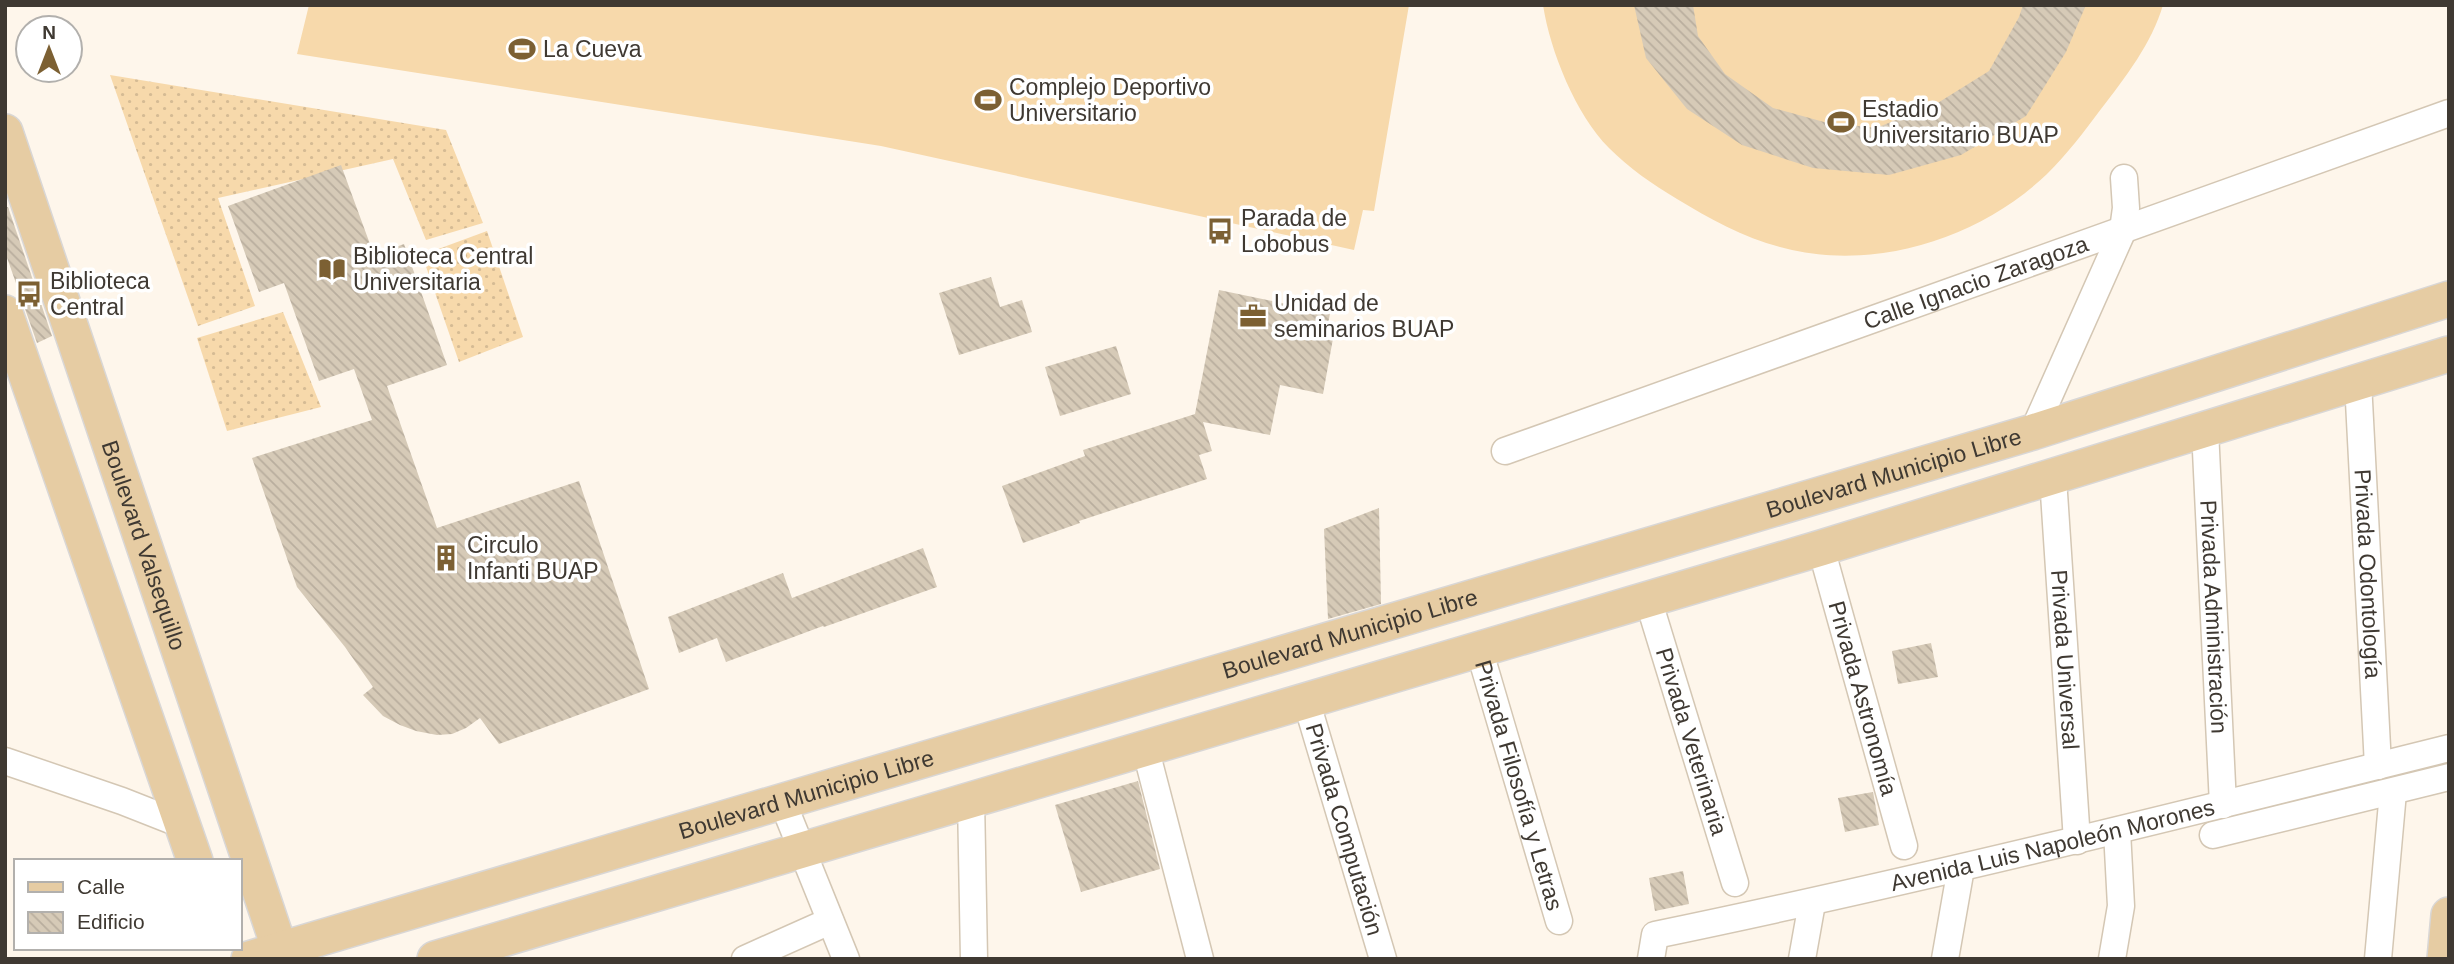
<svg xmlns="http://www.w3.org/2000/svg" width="2454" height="964" viewBox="0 0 2454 964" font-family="Arial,sans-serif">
	<defs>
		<pattern id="grass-dots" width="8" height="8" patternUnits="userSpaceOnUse" patternTransform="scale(1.75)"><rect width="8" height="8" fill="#f7d9ab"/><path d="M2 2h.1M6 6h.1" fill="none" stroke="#d5bb94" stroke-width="1.8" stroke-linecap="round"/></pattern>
		<pattern id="building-back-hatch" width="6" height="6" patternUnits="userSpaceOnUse" patternTransform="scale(1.75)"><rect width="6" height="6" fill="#d6cab7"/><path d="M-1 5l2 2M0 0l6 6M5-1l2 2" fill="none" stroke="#b9ae9e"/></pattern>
	</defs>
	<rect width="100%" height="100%" fill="#fef6eb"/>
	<!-- grass -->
	<g fill="url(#grass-dots)">
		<path d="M110,75L446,130L483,223L426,240L393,159L218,198L255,306L198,326Z"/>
		<path d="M487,231L523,337L459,362L422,255Z"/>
		<path d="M283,312L321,407L227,431L197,338Z"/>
	</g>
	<!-- garden -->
	<g fill="#f7d9ab">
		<path d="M309,5H1409L1374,211L1363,210L1354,250L881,146L297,54Z"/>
		<path d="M1543,5H2163C2152,43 2125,78 2101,109C2084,132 2067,154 2047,174C1982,236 1881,270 1792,250C1750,241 1713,221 1677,199C1652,184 1629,168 1609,148C1576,115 1550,51 1543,5Z"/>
	</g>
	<!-- building -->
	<g fill="url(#building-back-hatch)">
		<path d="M1634,5H1693L1698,36L1725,74L1773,108L1824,122L1876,128L1936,104L1989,71L2019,17L2023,5H2086L2066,52L2026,116L1961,155L1889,175L1813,168L1742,145L1687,109L1646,58Z"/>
		<path d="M341,165L374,255L404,244L447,365L387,386L437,528L579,481L649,689L499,744L480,718L466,728L452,734L437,735L416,731L400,725L383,716L363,695L373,687L345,647L297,587L252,458L372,420L354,369L319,381L284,283L259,292L228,206Z"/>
		<path d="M5,207H8L52,336L37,343L5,252Z"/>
		<path d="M991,277L1000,307L1022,300L1032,332L959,355L939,293Z"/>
		<path d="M1219,290L1330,313L1327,331L1334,333L1323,394L1280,385L1270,435L1203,422L1212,451L1199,455L1207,479L1079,521L1080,523L1023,543L1002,486L1085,456L1083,450L1195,414Z"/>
		<path d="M1116,346L1131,394L1060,416L1045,367Z"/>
		<path d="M1379,508L1381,604L1328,619L1324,529Z"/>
		<path d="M923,548L937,587L824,627L823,626L726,662L717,638L679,653L668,617L783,573L792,598Z"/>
		<path d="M1931,643L1938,677L1898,684L1892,651Z"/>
		<path d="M1138,781L1160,869L1081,892L1055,805Z"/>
		<path d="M1873,792L1879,825L1845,832L1838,798Z"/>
		<path d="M1683,871L1689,904L1655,911L1649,878Z"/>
	</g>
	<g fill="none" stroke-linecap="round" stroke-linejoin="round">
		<!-- minor casing -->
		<g stroke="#d4c7b4" stroke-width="29">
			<g id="minor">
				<path id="s1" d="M2358,382L2378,766"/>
				<path id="s2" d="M2205,430L2223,805"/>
				<path d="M2033,432L2123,230L2126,208L2124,178"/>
				<path id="s3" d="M1505,451L2449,113"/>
				<path id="s4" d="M2053,478L2077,841"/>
				<path id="s5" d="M1821,548L1904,846"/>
				<path id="s6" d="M1648,599L1735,883"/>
				<path id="s7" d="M1479,649L1559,921"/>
				<path id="s8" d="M1306,700L1383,959"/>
				<path d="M1145,747L1200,959"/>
				<path d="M5,761L122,801L183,825"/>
				<path d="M971,799L974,959"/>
				<path d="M783,803L846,959"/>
				<path d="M2213,835L2449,777"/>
				<path d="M745,959L830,921"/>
				<path id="s9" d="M1651,959L1655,935C1921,880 2185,814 2449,748"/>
				<path d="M1802,959L1812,903"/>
				<path d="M1945,959L1961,868"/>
				<path d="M2112,959L2121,906L2117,831"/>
				<path d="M2378,959L2393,792"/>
			</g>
		</g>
		<!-- major casing -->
		<g stroke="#d9d7d6" stroke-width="38">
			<g id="major">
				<path id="s10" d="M5,132L283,959"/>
				<path d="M5,313L195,861"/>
				<path id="s11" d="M249,959L2033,432L2449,299"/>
				<path d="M435,959L1821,548L2449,354"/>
				<path d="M2445,959L2449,915"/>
			</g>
		</g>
		<!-- minor -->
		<use href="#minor" stroke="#fff" stroke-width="26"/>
		<!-- major -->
		<use href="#major" stroke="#e6cca3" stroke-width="35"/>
	</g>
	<!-- icons -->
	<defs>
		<g id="stadium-bare" transform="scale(2.1)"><path d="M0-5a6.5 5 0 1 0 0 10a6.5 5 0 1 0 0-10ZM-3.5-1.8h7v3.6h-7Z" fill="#7c6033" stroke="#fff" stroke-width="2.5" paint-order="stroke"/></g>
		<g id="bus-bare" transform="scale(2.1)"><path d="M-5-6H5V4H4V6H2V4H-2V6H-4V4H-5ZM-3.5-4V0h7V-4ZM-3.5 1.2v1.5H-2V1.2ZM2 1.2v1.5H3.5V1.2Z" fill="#7c6033" stroke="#fff" stroke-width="2.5" paint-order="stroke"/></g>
		<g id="library-bare" transform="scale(2.1)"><path d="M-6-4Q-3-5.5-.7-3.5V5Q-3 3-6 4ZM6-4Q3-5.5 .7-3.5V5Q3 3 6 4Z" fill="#7c6033" stroke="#fff" stroke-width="2.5" paint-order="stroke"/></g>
		<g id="office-bare" transform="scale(2.1)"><path d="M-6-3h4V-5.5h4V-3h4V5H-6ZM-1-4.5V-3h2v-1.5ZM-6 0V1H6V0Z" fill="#7c6033" stroke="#fff" stroke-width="2.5" paint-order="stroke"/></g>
		<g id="building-bare" transform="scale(2.1)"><path d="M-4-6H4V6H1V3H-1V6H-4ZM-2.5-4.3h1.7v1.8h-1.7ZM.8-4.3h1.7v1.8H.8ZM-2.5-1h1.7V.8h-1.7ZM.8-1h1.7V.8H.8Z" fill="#7c6033" stroke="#fff" stroke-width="2.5" paint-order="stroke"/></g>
	</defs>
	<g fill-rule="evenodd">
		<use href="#stadium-bare" x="522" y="49"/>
		<use href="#stadium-bare" x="988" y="100"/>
		<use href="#stadium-bare" x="1841" y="122"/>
		<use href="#bus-bare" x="1220" y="231"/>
		<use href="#library-bare" x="332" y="269"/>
		<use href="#bus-bare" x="29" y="294"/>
		<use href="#office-bare" x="1253" y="316"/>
		<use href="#building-bare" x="446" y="558"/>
	</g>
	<g text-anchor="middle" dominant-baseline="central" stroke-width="7" stroke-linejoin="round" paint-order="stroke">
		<!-- poi labels -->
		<g font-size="23" fill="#3f3932" stroke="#fff" text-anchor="start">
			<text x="543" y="49">La Cueva</text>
			<text x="1009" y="87">Complejo Deportivo<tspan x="1009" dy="26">Universitario</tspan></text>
			<text x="1862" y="109">Estadio<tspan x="1862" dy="26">Universitario BUAP</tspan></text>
			<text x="1241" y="218">Parada de<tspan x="1241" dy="26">Lobobus</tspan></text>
			<text x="353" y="256">Biblioteca Central<tspan x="353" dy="26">Universitaria</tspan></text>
			<text x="50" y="281">Biblioteca<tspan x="50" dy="26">Central</tspan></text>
			<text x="1274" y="303">Unidad de<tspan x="1274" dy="26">seminarios BUAP</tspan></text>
			<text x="467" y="545">Circulo<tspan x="467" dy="26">Infanti BUAP</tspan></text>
		</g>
		<!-- street labels -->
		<g font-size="23" fill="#3f3932" stroke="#fff">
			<text stroke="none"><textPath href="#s3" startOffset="500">Calle Ignacio Zaragoza</textPath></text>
			<text stroke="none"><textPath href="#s11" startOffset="1715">Boulevard Municipio Libre</textPath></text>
			<text stroke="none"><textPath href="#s10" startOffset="436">Boulevard Valsequillo</textPath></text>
			<text stroke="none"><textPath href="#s1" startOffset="192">Privada Odontología</textPath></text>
			<text stroke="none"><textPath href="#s2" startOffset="187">Privada Administración</textPath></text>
			<text stroke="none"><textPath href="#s11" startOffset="1148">Boulevard Municipio Libre</textPath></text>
			<text stroke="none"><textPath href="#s4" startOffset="182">Privada Universal</textPath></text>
			<text stroke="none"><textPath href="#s5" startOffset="156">Privada Astronomía</textPath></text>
			<text stroke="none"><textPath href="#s6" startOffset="149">Privada Veterinaria</textPath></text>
			<text stroke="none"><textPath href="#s7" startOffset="142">Privada Filosofía y Letras</textPath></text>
			<text stroke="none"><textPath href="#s11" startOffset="581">Boulevard Municipio Libre</textPath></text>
			<text stroke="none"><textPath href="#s8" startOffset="135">Privada Computación</textPath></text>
			<text stroke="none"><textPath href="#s9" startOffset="432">Avenida Luis Napoleón Morones</textPath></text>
		</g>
	</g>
	<!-- border -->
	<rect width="2454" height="964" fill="none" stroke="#3f3932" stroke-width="14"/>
	<!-- legend -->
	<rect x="14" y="859" width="228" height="91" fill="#ffffff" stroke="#b2b0ad" stroke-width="2"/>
	<rect x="28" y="882" width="35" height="10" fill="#e6cca3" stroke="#b2b0ad" stroke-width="2"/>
	<text x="77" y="894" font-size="21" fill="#3f3932">Calle</text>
	<rect x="28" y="912" width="35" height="21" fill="url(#building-back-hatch)" stroke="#b2b0ad" stroke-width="2"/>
	<text x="77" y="929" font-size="21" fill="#3f3932">Edificio</text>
	<!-- north arrow -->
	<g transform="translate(49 49)"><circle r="33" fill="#ffffff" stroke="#b2b0ad" stroke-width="2"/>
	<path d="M0-5L12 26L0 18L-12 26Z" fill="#7c6033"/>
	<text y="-10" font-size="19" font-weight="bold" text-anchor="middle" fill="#3f3932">N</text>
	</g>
</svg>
